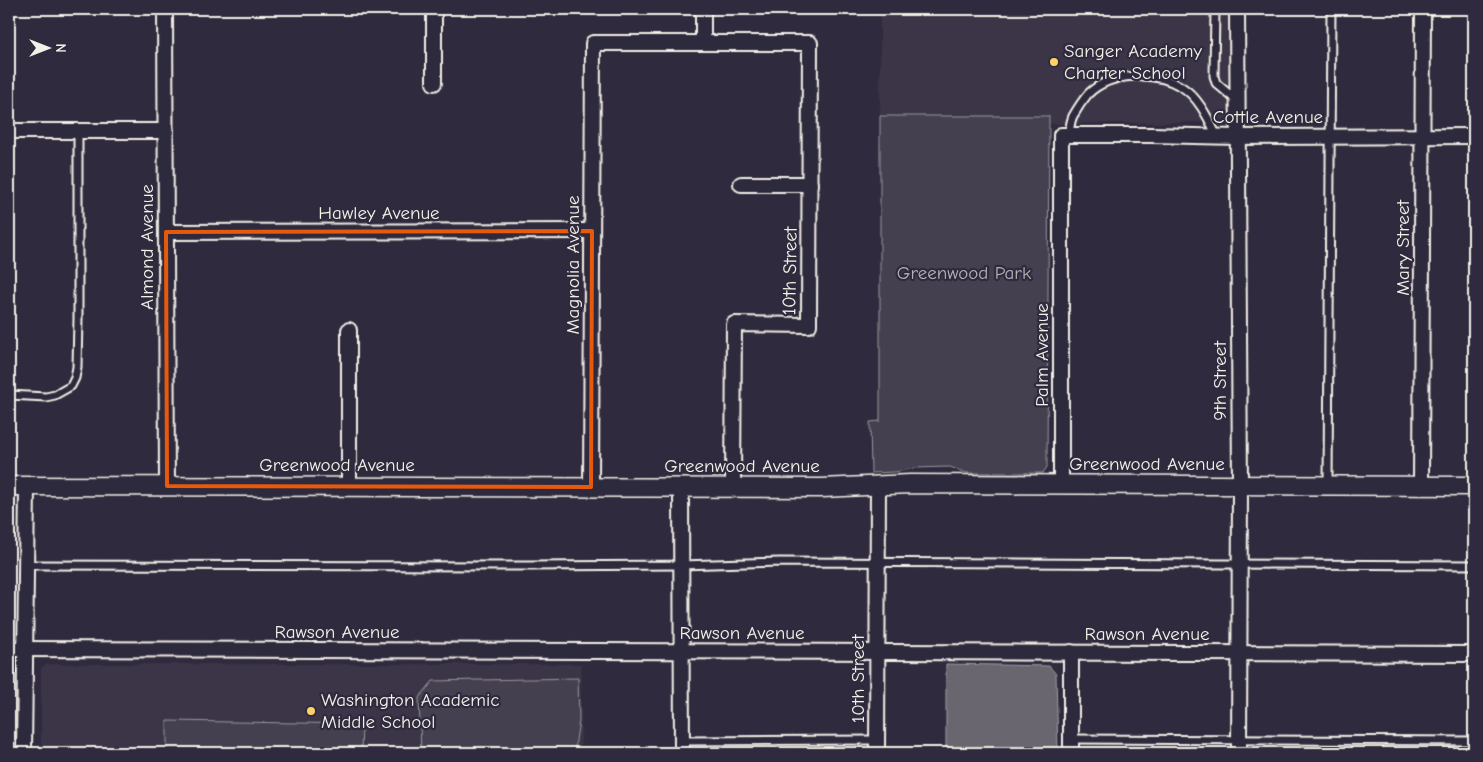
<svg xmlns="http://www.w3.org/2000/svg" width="1483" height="762" viewBox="0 0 1483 762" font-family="'Comic Neue',sans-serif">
	<rect width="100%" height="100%" fill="#2f2a3d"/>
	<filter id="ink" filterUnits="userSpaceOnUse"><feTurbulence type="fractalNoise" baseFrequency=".02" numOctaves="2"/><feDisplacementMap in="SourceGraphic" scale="10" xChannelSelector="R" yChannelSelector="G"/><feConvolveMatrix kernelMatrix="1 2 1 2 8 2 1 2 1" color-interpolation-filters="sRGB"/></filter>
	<g filter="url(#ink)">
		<!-- built -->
		<g fill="#3b3647">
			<path d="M880,9H1228V117L1222,122L1048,124V116H880Z"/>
			<path d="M47,664H581V753H41V668Z"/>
		</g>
		<!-- green -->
		<g fill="#454050" stroke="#9c989c">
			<path d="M880,116H1049L1047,467L1043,473H967L950,467L914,468L896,472L871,473L870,422L880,421Z"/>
			<path d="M578,678L579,721L574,753H421L419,698L433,681Z"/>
			<path d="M167,721L362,724L361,753H167Z"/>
		</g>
		<!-- water -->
		<path fill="#6a6670" stroke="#a19ea0" d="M946,664L1049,666L1056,674L1058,753H946Z"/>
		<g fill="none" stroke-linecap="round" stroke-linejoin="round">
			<!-- service casing -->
			<g stroke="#f4f1e8" stroke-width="11">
				<g id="service">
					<path d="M1215,9L1214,76L1216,83L1237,101"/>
					<path d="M1069,135C1070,129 1070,122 1073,116C1077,109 1083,100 1088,94C1110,72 1156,71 1182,87C1199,98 1208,118 1217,136"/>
					<path d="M9,395L46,397L55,395L71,386L75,378L77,367L78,319V131"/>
					<path d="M1328,485L1331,9"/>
					<path d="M26,565L529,566L681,565L779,562L1474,565"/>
					<path d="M1071,739L1474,741"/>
					<path d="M682,741L877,740"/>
					<path d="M9,751H24"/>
				</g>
			</g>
			<!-- minor casing -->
			<g stroke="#f4f1e8" stroke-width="18">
				<g id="minor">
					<path d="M165,9L167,486"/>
					<path d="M1237,9L1240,486L1239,753"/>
					<path d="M703,43V9"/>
					<path d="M434,83V9"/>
					<path d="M9,131H166"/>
					<path d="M741,184H810"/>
					<path d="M166,232L592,231"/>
					<path d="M1061,485V135H1151L1237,137L1474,136"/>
					<path d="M349,487V330"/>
					<path d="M591,487L593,43H810L809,325L734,324L733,487"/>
					<path d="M1421,487L1423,9"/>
					<path d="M681,488L682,753"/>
					<path d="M9,649L1474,654"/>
					<path d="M1071,652V753"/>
					<path d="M24,753L27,486"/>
					<path d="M877,753L878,485"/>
				</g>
			</g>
			<!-- tertiary casing -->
			<g stroke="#f4f1e8" stroke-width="21">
				<path id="tertiary" d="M9,486L822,488L910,484L1474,486"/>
			</g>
			<!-- service -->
			<use href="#service" stroke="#2f2a3d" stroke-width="7"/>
			<!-- minor -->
			<use href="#minor" stroke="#2f2a3d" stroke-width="14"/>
			<!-- tertiary -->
			<use href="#tertiary" stroke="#2f2a3d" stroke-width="18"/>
		</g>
	</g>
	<!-- marked area -->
	<path fill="none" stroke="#e8590c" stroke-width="4" stroke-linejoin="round" d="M592,231L591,487L167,486L166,232Z"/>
	<!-- markers -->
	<g fill="#ffd166" stroke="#2f2a3d" stroke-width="2">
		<circle cx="1054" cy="62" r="5"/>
		<circle cx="311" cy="711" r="5"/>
	</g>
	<g text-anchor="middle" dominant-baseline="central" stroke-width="4.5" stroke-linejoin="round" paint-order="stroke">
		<!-- poi labels -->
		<g font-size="19" fill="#f4f1e8" stroke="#2f2a3d" text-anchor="start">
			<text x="1064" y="51">Sanger Academy<tspan x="1064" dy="22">Charter School</tspan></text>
			<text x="321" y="700">Washington Academic<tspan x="321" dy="22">Middle School</tspan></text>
		</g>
		<!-- street labels -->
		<g font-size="19" fill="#f4f1e8" stroke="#2f2a3d">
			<text x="1268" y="117">Cottle Avenue</text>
			<text x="379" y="213">Hawley Avenue</text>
			<text transform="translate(147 247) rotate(-90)">Almond Avenue</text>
			<text transform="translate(1403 248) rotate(-90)">Mary Street</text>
			<text transform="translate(573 265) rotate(-90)">Magnolia Avenue</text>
			<text transform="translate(790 271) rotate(-89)">10th Street</text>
			<text transform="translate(1042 355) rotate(-90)">Palm Avenue</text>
			<text transform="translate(1220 381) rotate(-90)">9th Street</text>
			<text x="1147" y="464">Greenwood Avenue</text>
			<text x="337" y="465">Greenwood Avenue</text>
			<text x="742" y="466">Greenwood Avenue</text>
			<text x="337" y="632">Rawson Avenue</text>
			<text x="742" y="633">Rawson Avenue</text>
			<text x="1147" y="634">Rawson Avenue</text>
			<text transform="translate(858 679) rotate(-90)">10th Street</text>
		</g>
		<!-- park labels -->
		<g font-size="19" fill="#b7b3b3" stroke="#2f2a3d">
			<text x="964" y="273">Greenwood Park</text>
		</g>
	</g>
	<!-- margin -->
	<rect width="1483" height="762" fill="none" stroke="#2f2a3d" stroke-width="30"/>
	<rect x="15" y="15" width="1453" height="732" fill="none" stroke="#f4f1e8" stroke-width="2" filter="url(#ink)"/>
	<!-- north arrow -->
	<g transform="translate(48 48) rotate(90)" stroke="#2f2a3d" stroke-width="4" paint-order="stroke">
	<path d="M0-4L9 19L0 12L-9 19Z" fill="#f4f1e8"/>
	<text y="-8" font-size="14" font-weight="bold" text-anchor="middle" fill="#f4f1e8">N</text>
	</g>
</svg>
